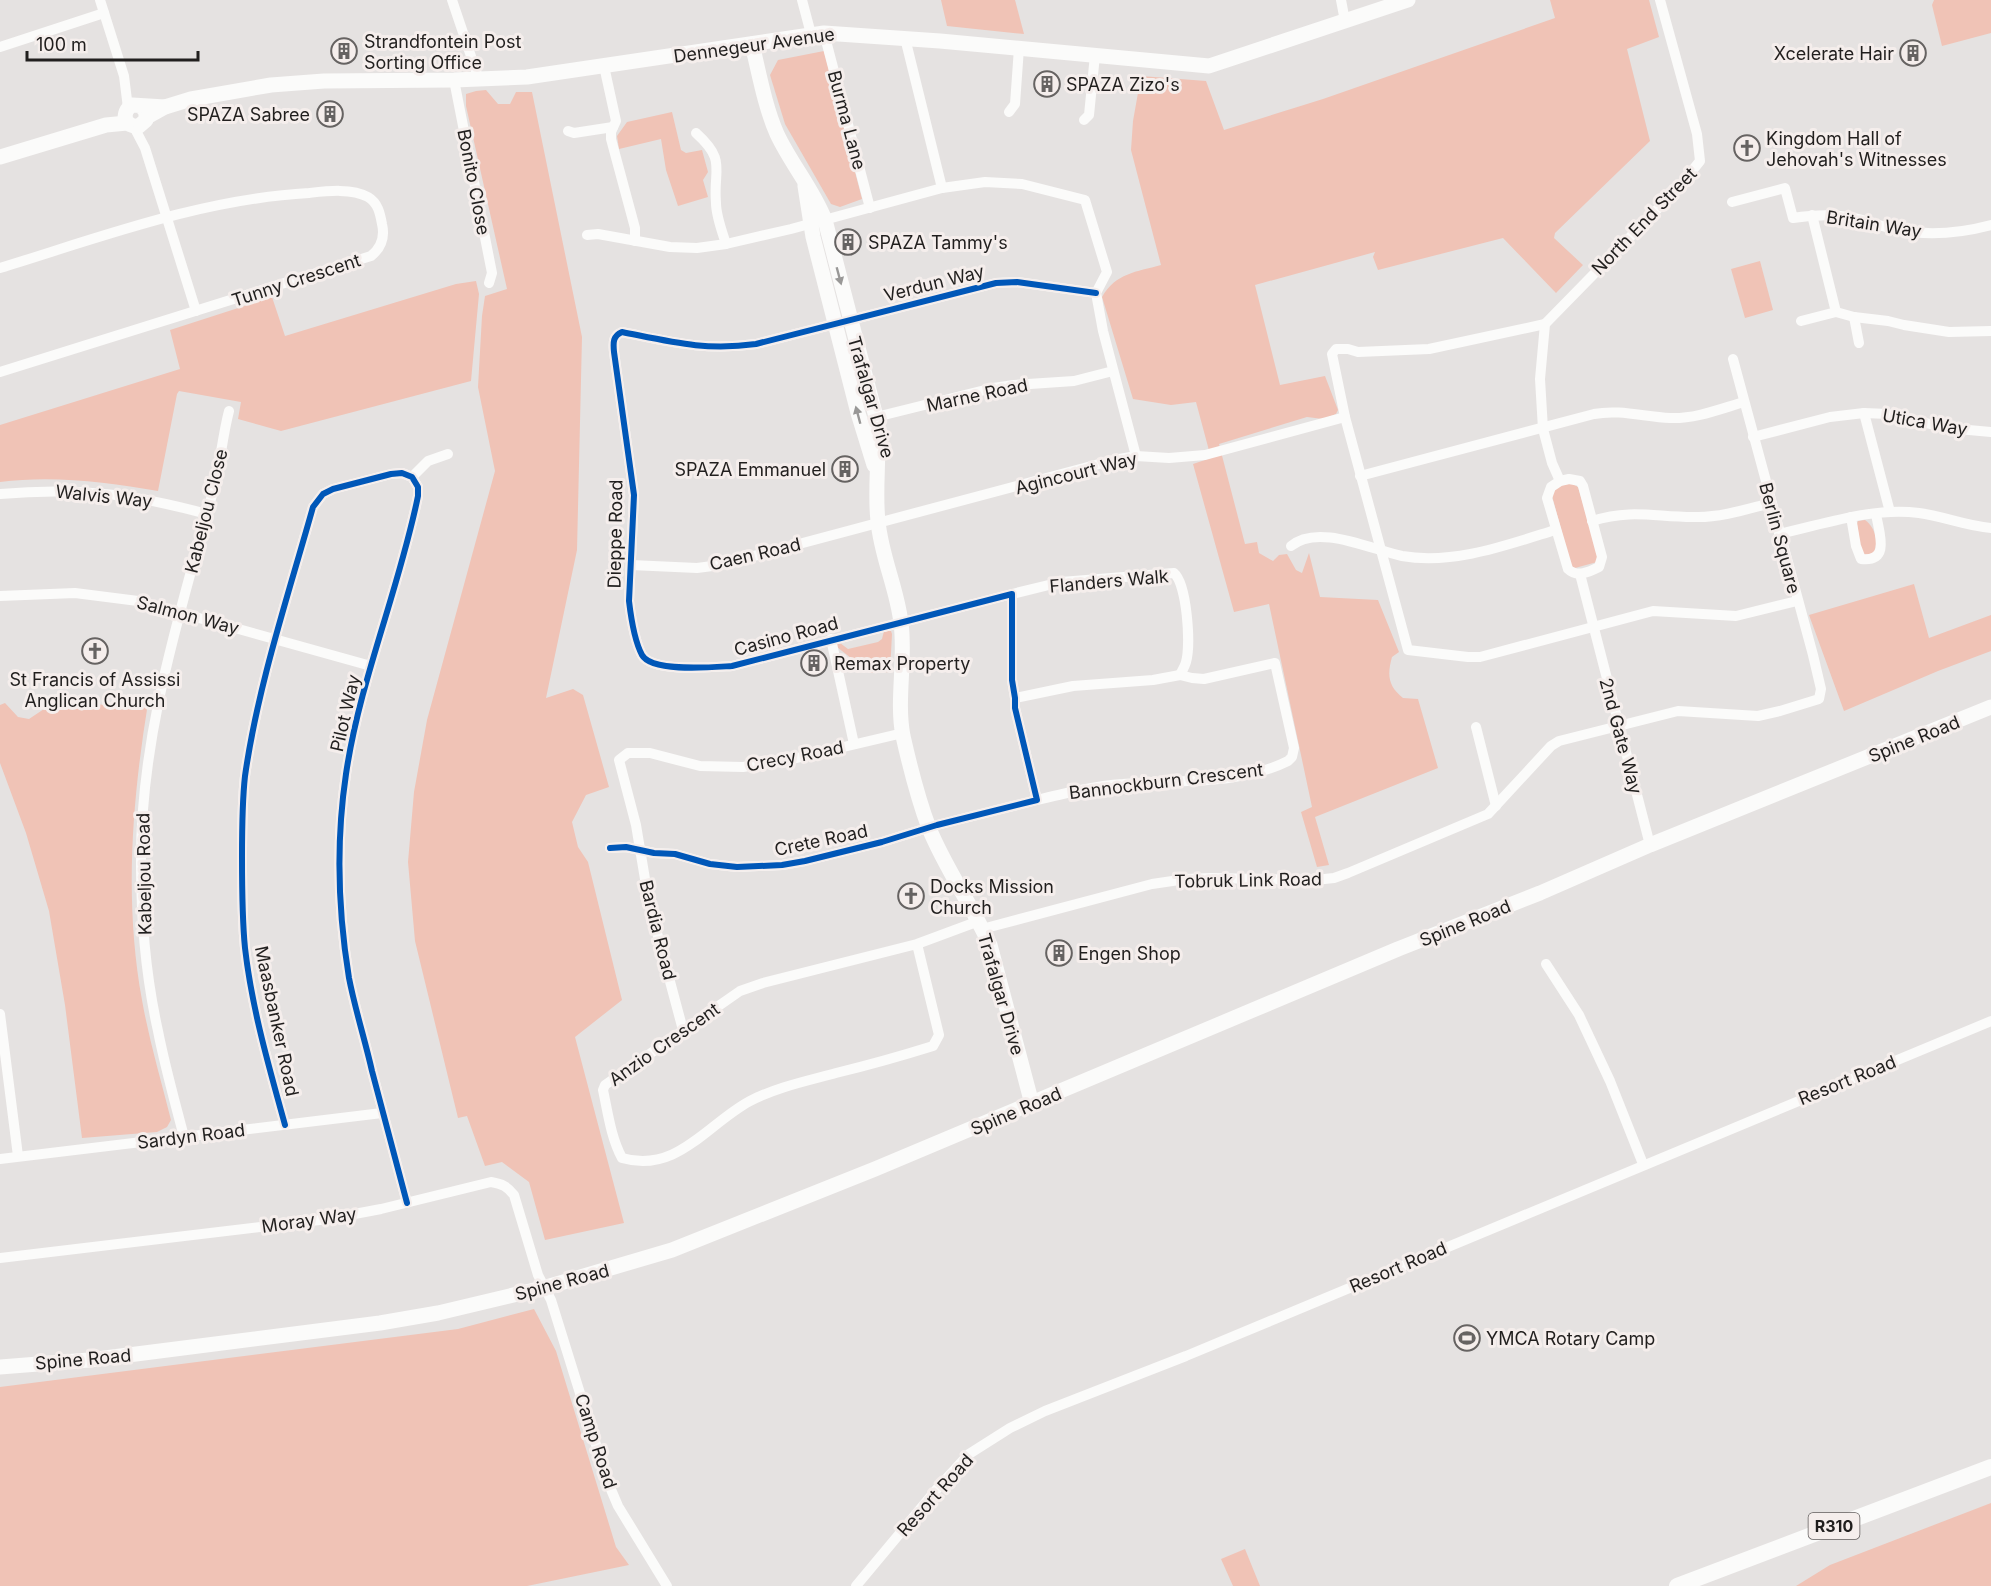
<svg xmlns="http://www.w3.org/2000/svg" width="1991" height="1586" viewBox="0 0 1991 1586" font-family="Inter,sans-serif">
	<rect width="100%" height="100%" fill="#e5e2e1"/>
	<!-- green -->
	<g fill="#f0c3b6">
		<path d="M941,0H1015L1024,34L947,26Z"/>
		<path d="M1550,0H1649L1659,37L1627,49L1650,141L1555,233L1554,238L1583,265L1556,293L1503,238L1378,270L1373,257L1375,252L1255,285L1280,385L1325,376L1338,410L1336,414L1323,419L1307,417L1219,444L1245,544L1257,542L1259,553L1273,561L1279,555L1287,554L1296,570L1302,573L1309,553L1320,597L1378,600L1399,652L1392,657C1387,675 1388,686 1403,698L1418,699L1438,768L1315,817L1329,865L1317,867L1301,812L1312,807L1269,604L1234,612L1193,464L1211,458L1196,402L1171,405L1133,399L1102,297C1116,273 1136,272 1161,265L1131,150L1133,121L1141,76L1206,81L1224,130L1323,99L1555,18Z"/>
		<path d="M1934,0H1991V33L1942,46L1932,5Z"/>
		<path d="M824,51L862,199L840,207L831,204L785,124L770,75L778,60Z"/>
		<path d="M486,90L498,104H510L516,92H532L582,337L577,550L546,698L573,689L583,695L609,787L586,795L572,822L578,847L588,862L622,1000L575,1037L624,1223L545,1240L529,1182L502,1162L485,1166L467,1116L458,1118L415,941L408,862L414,792L427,720L495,471L478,387L482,316L485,296L507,289L466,106V94L476,91Z"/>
		<path d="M672,112L681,150L686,153L702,150L708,172L703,180L708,197L678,206L666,170L661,139L619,149L617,136L627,122Z"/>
		<path d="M1760,261L1773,310L1745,318L1731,269Z"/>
		<path d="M476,281L479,294L471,381L281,431L238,419L241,402L179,391L177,394L158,491C107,482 52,475 0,482V425L180,369L170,330L272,297L285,336L456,284Z"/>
		<path d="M1571,483L1578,487L1599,557L1597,562L1575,568L1571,566L1551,492L1562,485Z"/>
		<path d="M1865,520C1876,528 1879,543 1873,555L1867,556L1861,552L1857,524L1858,521Z"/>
		<path d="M1914,584L1929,638L1991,615V651L1938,671L1844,711L1809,615Z"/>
		<path d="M886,630L891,631L892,634L890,672L870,673L837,647V644L840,643L848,649L878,642L882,639L884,631Z"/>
		<path d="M147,696L148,703C132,801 124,902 142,1000C149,1040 161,1080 171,1120L167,1127L157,1132L82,1138L65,1005L49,911L26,833L0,763V705L5,703L18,717L29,719L47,707L70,698L108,706L121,704Z"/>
		<path d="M534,1309L556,1351L616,1547L629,1565L527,1586H0V1387L458,1329Z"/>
		<path d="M1991,1503V1586H1796L1830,1565Z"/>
		<path d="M1245,1549L1260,1586H1233L1221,1559Z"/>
	</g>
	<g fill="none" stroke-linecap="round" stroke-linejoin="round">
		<!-- street -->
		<g stroke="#fbfbfa" stroke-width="10">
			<path d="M100,0L124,76L128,108"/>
			<path d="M452,0L479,80"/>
			<path d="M802,0L811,34"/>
			<path d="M1341,0L1345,21"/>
			<path d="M824,33L870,208"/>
			<path d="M905,38L942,188"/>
			<path d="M0,47L104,13"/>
			<path d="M604,66L616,121L611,132V139L635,228V241"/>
			<path d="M454,80L492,273L489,283"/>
			<path d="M1009,112L1015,104L1019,48"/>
			<path d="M1084,120L1089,115L1095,55"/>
			<path d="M134,127L145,148L196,311"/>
			<path d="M568,131L574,133L613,127"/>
			<path d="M696,133C727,161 713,168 716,203C716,216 722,231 726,244"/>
			<path d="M1732,202L1785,188L1793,218C1812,215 1830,214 1849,217C1866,220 1882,227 1898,230C1929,236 1961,233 1991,225"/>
			<path d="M1812,215L1836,312"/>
			<path d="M587,235L598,234L670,247L697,248L726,244L791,229L942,188L985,182L1022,184L1085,200L1107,272L1096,293L1103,331L1136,456"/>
			<path d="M0,268C101,237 202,199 309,193C327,191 352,188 368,197C378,203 380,213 382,224C385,237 381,248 371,256L0,372"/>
			<path d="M1854,317L1859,343"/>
			<path d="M1801,321L1836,312L1854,317L1888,321L1904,325L1949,332L1991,331"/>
			<path d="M1545,324L1429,349L1358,352L1348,349H1336L1332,354L1345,417L1408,650L1468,657H1480L1653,611L1736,616L1797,601"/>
			<path d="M1864,413L1890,512"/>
			<path d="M876,417L993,388L1014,385L1074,381L1113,371"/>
			<path d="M1753,437L1830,417L1864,413L1888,414L1947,428L1991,432"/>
			<path d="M1360,476L1594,414C1619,409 1645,417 1670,418C1695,419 1720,409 1744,402"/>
			<path d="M412,477L428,461L448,454"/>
			<path d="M1569,479L1580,481L1583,486L1602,557L1599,567C1589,572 1577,578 1568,569L1547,498L1551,487L1560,481Z"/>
			<path d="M1560,481L1552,463L1543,429L1540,379L1545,324L1679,187L1700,161L1697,134L1660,0"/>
			<path d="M0,494C76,487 134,494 207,514"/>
			<path d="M1851,517L1856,546L1861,559C1891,562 1879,533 1876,514"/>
			<path d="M1592,521C1634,508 1657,518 1698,517C1723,517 1747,509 1771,503"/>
			<path d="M1779,534C1825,524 1872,507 1919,513C1943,516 1966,526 1991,528"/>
			<path d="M1291,546C1318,523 1372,550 1402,556C1453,565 1507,545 1555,530"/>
			<path d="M631,565L697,568L720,565L1114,460L1136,456L1169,458L1205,455L1345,417"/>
			<path d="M1580,574L1650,845"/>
			<path d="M1012,594L1061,582L1174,573C1187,584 1191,645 1186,662C1185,666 1182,671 1180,675"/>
			<path d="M0,596L75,593L138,601L371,666"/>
			<path d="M831,639L854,744"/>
			<path d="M1015,698L1073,686L1153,680L1180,675L1192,678L1204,679L1275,663L1294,748L1292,757L1288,761C1238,786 1177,779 1123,784C1094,786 1066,793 1037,800"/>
			<path d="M1476,727L1496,806"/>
			<path d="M610,848L626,847L654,853L675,854L710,864L737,867L782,865L805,861L882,842L937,825L1037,800L1015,708V698L1012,680V594L732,666C714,667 652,673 642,655C634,640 631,618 629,601L634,495L614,352C613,342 613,336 622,332C672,342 705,351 756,344L996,283L1017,282L1096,293"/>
			<path d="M982,929L1152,884L1186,879L1211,878L1315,880L1334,878L1348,873L1488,814L1551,746L1559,741L1678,711L1758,716L1780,711L1819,699L1821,689L1813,655L1733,359"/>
			<path d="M917,944L939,1035L933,1046C901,1056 869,1065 836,1073C807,1081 777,1087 750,1101C707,1124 677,1174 622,1158C611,1138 608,1113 603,1090L605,1085L740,991L763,983L917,944L979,921"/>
			<path d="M1546,964L1579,1015L1610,1081L1643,1164"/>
			<path d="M0,1014L18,1156"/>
			<path d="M683,1030L649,903L636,825L619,760L628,753H650L700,766L743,767L788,760L903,733"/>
			<path d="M285,1125C269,1067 252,1009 245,948C242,918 242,888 242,857C242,830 242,803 245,776C258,685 288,596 313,507L323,494L333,489L391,474L402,473L412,477L418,487V496C399,590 360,679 346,774C336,841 338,911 349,978C355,1009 365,1040 372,1071C384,1115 395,1159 407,1203"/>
			<path d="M184,1137C175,1102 165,1067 158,1031C146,977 141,920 141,864C140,737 179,617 212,495C220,467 222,438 229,411"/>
			<path d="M0,1159L382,1113"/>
			<path d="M0,1258L328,1219L381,1209L491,1182C502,1184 507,1186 514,1195L538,1275L551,1300L607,1480L618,1506L667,1586"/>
			<path d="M856,1586L936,1490L969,1454L1010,1428L1045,1411L1186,1356L1991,1021"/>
		</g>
		<!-- secondary -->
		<g stroke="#fbfbfa" stroke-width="15">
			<path d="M752,44C759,73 765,107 777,134C791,164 813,189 825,220L876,417C881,452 874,487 878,521C881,556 897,588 901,623C906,660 896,700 903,736C910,767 918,799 929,828C945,868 972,905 990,945L1032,1104"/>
			<path d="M141,106L146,112V120L139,126C125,128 120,113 132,105L165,107"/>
			<path d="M147,117L165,107L191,99L271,85L324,81L454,80L527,77L824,33L940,41L1209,66L1408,0"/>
			<path d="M0,157L106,125L127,123"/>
			<path d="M805,186L813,237L858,413L874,465"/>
			<path d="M0,1367L89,1360L380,1323L438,1313L543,1288L672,1250L875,1169L1398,949L1540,893L1650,845L1991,707"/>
		</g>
		<!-- primary -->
		<path stroke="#fbfbfa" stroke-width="16" d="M1677,1586L1991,1467"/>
		<!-- cycleway casing -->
		<g stroke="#f5eeec" stroke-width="10">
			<g id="cycleway">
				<path d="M610,848L626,847L654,853L675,854L710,864L737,867L782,865L805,861L882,842L937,825L1037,800L1015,708V698L1012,680V594L732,666C714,667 652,673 642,655C634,640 631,618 629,601L634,495L614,352C613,342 613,336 622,332C672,342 705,351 756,344L996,283L1017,282L1096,293"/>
				<path d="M285,1125C269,1067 252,1009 245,948C242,918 242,888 242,857C242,830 242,803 245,776C258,685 288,596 313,507L323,494L333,489L391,474L402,473L412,477L418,487V496C399,590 360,679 346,774C336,841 338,911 349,978C355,1009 365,1040 372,1071C384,1115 395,1159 407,1203"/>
			</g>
		</g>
		<!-- cycleway -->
		<use href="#cycleway" stroke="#0057b8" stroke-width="6"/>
	</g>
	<!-- one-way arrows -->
	<defs><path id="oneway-solid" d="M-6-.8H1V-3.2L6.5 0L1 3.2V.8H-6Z" transform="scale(1.5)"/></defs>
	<g fill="#999897">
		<use href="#oneway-solid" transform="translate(839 276) rotate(75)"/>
		<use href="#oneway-solid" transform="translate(858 415) rotate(-105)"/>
	</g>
	<!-- icons -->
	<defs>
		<g id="building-ring" transform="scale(1.35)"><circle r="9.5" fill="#f5eeec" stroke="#666362" stroke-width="1.5"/><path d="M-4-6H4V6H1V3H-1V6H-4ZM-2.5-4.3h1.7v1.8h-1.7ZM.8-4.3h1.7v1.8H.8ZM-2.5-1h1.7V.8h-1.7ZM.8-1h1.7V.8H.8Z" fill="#666362"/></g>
		<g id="church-ring" transform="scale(1.35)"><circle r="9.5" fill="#f5eeec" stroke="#666362" stroke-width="1.5"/><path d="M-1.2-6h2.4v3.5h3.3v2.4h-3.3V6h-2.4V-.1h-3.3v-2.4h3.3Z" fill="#666362"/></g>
		<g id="stadium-ring" transform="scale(1.35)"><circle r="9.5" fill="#f5eeec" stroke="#666362" stroke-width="1.5"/><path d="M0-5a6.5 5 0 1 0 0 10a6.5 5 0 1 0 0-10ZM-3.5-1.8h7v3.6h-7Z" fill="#666362"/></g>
	</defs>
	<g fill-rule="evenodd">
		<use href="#building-ring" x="344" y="51"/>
		<use href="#building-ring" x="1913" y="53"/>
		<use href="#building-ring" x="1047" y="84"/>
		<use href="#building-ring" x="330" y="114"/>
		<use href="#church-ring" x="1747" y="148"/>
		<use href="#building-ring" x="848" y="242"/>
		<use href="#building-ring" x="845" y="469"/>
		<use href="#church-ring" x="95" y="651"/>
		<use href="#building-ring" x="814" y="663"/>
		<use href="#church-ring" x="911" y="896"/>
		<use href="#building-ring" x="1059" y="953"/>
		<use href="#stadium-ring" x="1467" y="1338"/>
	</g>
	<g text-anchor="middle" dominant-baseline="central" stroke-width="6" stroke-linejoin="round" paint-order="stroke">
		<!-- shield labels -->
		<rect fill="#f5eeec" stroke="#615d5c" stroke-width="1.5" x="1808.5" y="1513" width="51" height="26" rx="4.5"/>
		<g font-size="16" font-weight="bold" fill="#211f1e">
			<text x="1834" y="1526">R310</text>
		</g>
		<!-- poi labels -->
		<g font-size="18" fill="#211f1e" stroke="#f5eeec" text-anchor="start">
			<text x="364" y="41">Strandfontein Post<tspan x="364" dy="21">Sorting Office</tspan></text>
			<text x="1894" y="53" text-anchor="end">Xcelerate Hair</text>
			<text x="1066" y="84">SPAZA Zizo's</text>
			<text x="310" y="114" text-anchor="end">SPAZA Sabree</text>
			<text x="1766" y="138">Kingdom Hall of<tspan x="1766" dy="21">Jehovah's Witnesses</tspan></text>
			<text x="868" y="242">SPAZA Tammy's</text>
			<text x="826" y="469" text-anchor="end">SPAZA Emmanuel</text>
			<text x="834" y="663">Remax Property</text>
			<text x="95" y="679" text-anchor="middle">St Francis of Assissi<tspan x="95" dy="21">Anglican Church</tspan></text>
			<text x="930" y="886">Docks Mission<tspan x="930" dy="21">Church</tspan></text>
			<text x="1078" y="953">Engen Shop</text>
			<text x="1486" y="1338">YMCA Rotary Camp</text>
		</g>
		<!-- street labels -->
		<g font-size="18" fill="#211f1e" stroke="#f5eeec">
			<text transform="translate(754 45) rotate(-8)">Dennegeur Avenue</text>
			<text transform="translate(847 120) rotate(75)">Burma Lane</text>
			<text transform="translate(474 182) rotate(79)">Bonito Close</text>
			<text transform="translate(1644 221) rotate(-46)">North End Street</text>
			<text transform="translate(1874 224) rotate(9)">Britain Way</text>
			<text transform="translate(296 280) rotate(-18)">Tunny Crescent</text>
			<text transform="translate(934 283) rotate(-14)">Verdun Way</text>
			<text transform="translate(977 395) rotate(-12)">Marne Road</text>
			<text transform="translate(871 397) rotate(74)">Trafalgar Drive</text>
			<text transform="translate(1925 422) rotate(10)">Utica Way</text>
			<text transform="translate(1076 473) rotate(-14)">Agincourt Way</text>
			<text transform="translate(104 496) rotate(6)">Walvis Way</text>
			<text transform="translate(206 511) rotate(-76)">Kabeljou Close</text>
			<text transform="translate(615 534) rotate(-89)">Dieppe Road</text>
			<text transform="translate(1780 538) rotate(75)">Berlin Square</text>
			<text transform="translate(755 554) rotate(-13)">Caen Road</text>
			<text transform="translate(1109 581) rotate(-5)">Flanders Walk</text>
			<text transform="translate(188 615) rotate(15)">Salmon Way</text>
			<text transform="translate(786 636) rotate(-15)">Casino Road</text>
			<text transform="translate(345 713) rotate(-77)">Pilot Way</text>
			<text transform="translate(1621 736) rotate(75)">2nd Gate Way</text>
			<text transform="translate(1914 739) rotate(-22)">Spine Road</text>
			<text transform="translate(795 756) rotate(-11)">Crecy Road</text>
			<text transform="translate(1166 781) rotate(-7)">Bannockburn Crescent</text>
			<text transform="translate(821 840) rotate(-12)">Crete Road</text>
			<text transform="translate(144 874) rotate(-91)">Kabeljou Road</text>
			<text transform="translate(1248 880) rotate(-1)">Tobruk Link Road</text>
			<text transform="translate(1465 923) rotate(-22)">Spine Road</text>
			<text transform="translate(658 930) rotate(76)">Bardia Road</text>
			<text transform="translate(1001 994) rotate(74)">Trafalgar Drive</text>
			<text transform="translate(277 1021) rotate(78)">Maasbanker Road</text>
			<text transform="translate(664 1044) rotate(-35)">Anzio Crescent</text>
			<text transform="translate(1847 1080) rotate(-22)">Resort Road</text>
			<text transform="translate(1016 1111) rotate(-23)">Spine Road</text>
			<text transform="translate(191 1136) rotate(-7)">Sardyn Road</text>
			<text transform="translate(309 1220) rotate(-8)">Moray Way</text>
			<text transform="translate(1398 1267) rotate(-23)">Resort Road</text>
			<text transform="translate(562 1282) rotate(-15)">Spine Road</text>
			<text transform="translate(83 1359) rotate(-5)">Spine Road</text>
			<text transform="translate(596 1441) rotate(72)">Camp Road</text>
			<text transform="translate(935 1495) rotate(-48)">Resort Road</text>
		</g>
	</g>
	<!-- scale -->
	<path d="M27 51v9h171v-9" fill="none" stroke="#211f1e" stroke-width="3"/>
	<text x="36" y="51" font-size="18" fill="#211f1e" stroke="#f5eeec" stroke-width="4.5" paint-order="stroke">100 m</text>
</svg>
